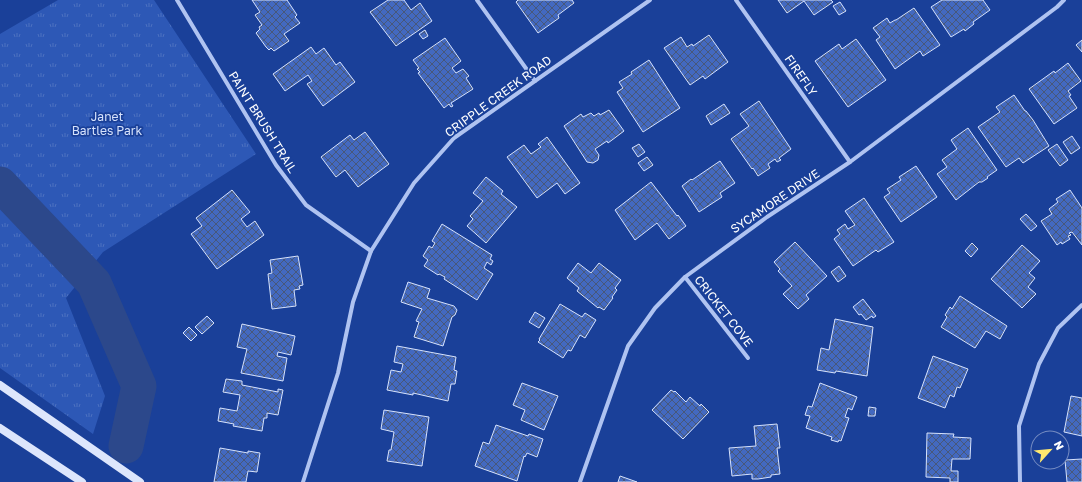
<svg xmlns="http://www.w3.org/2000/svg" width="1082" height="482" viewBox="0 0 1082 482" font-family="'Golos Text',sans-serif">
	<defs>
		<pattern id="park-tufts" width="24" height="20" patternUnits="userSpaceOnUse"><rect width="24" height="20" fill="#2d58b6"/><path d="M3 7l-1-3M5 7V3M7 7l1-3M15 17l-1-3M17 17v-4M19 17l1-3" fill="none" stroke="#4c71c1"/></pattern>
		<pattern id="building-cross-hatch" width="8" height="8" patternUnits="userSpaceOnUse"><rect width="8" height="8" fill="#4369c0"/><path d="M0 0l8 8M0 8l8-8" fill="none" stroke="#48587a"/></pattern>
	</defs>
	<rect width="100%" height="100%" fill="#1a4099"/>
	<!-- park -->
	<path fill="url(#park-tufts)" d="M58,0H154L256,154L103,252L66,298L105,396L93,434L0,368V34Z"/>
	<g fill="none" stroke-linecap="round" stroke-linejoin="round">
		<!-- river -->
		<path stroke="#2c488b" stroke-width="35" d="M0,184L94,283L139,386L126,446"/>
	</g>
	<!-- building -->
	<g fill="url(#building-cross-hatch)" stroke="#d6e2fc">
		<path d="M252,0H287L297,15L295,17L300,23L284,34L289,41L274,51L271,48L269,50L266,47L256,33L260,29L259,27L262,25L255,15L260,12Z"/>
		<path d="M388,0H404L411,10L420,3L432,21L396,46L370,12Z"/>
		<path d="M518,0H572L574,3L558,15L559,18L538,33L516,2Z"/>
		<path d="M778,0H831L833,2L814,15L804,1L787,13Z"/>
		<path d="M942,0H983L990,10L973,22L974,24L965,31L964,29L951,37L931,7Z"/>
		<path d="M840,2L846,11L839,15L833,6Z"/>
		<path d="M914,8L940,45L923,56L920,51L895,69L876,40L880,37L873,28L887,18L890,23L895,20H896Z"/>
		<path d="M425,30L428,36L423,39L419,34Z"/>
		<path d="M709,35L728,62L705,79L703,76L690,85L664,48L681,37L687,47L692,44L693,46Z"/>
		<path d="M445,38L461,61L452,68L456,73L463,69L469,76L466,78L473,89L451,103L453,106L451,107L449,104L444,108L418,73L420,72L417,69L419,68L413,60Z"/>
		<path d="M856,39L886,80L848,107L815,61L839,44L842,49Z"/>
		<path d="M1082,40V52L1076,45Z"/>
		<path d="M311,47L316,54L324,48L336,65L340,62L355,82L323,106L307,84L312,81L308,75L285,91L273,74Z"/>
		<path d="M649,60L680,108L643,132L617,92L623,88L619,82L632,74L631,72Z"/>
		<path d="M1068,63L1081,81L1068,91L1071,95L1069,96L1077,108L1054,124L1029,89L1054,71L1055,73Z"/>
		<path d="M1014,95L1025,111H1026L1033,120L1049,146L1023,163L1019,158L1006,167L978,127L1000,112L996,107Z"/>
		<path d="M759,101L791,149L779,158L781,160L777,162L775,159L768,164L770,168L758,176L753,168L752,169L731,139L749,126L740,114Z"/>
		<path d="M724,104L730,113L711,125L706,116Z"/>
		<path d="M609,110L624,131L608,143L607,141L595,149L599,155L598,160L593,163L587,162L564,126L581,114L583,117L591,113L594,116L599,113L600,115Z"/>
		<path d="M968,128L997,170L987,177L988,178L982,182H979L956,200L937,174L947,167L942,160L957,149L951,140Z"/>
		<path d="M365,132L389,164L358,187L345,170L336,177L321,157L350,135L354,140Z"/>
		<path d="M1072,136L1080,148L1071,154L1063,142Z"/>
		<path d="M547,137L580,183L565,194L557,183L537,198L507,157L524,145L531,154L541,147L538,144Z"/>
		<path d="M639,144L645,152L638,157L632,148Z"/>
		<path d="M1057,144L1068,160L1060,166L1048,150Z"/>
		<path d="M647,157L653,165L644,171L638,163Z"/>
		<path d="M720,161L735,183L720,193L722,197L699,212L682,186L691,179L692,180Z"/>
		<path d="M916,166L937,197L901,222L884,197L890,193L887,189L901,180L899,177Z"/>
		<path d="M486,177L503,191L501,194L517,207L486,243L467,226L473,219L470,216L483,201L473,193Z"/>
		<path d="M651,182L677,216L678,215L686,226L669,239L657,223L635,240L615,210Z"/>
		<path d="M232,190L250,212L241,219L247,227L255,221L264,235L217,269L191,234L202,226L196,218Z"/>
		<path d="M1070,190L1082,208V245L1072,232L1069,233L1071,235L1068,236L1070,239L1062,244L1061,242L1057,245L1041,221L1052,214L1049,209L1058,202L1056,199Z"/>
		<path d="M864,198L894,242L878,252L876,250L853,266L834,239L840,234L837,230L845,224L848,229L855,225L845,211Z"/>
		<path d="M1026,214L1037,226L1031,231L1020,219Z"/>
		<path d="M442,224L492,255L490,259L493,261L491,265L487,262L484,268L493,274L477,300L444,279L445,277L439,274L438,275L424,266L428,260L423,256L429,246L432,248L435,243L432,241Z"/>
		<path d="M795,242L827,276L806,295L809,299L798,309L783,294L792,286L778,271L780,269L774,262Z"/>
		<path d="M972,243L978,249L971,257L965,251Z"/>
		<path d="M1022,245L1040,261L1029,273L1035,278L1028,287L1036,294L1022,308L991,279Z"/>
		<path d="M298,256L303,285L299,286L300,289L294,290L296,306L272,309L268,274L272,273L270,260Z"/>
		<path d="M578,263L591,273L599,263L621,280L615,288L617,290L612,297L613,298L604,310L599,307L598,308L577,291L579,288L567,278Z"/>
		<path d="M839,266L846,276L838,282L831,272Z"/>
		<path d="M408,282L430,289L427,298L454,306L457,310L455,315L452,317L443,346L414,337L419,322L416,321L422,309L401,302Z"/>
		<path d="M960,296L1007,326L1000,339L986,331L975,348L941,327L947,317L945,315L950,307L952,309Z"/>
		<path d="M863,299L876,316L873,318L872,316L866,320L861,314L859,315L853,307Z"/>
		<path d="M560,304L582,317L585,313L596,320L585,338L580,335L571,351L568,350L563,358L538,342L540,340L539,339Z"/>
		<path d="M535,312L545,318L539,328L529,322Z"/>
		<path d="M207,316L214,323L202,334L195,327Z"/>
		<path d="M835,319L873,327L867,376L836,371L835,373L817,370L821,348L829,350Z"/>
		<path d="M242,324L295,336L291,355L278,352L277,356L287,358L283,381L241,373L247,349L237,347Z"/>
		<path d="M189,327L197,335L191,341L183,333Z"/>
		<path d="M397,346L456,357L454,370L457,371L455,384H451L448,401L413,393V395L387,390L391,370L401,372L403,364L394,362Z"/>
		<path d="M933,356L968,369L960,388L957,387L954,397L950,395L945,408L918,398Z"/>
		<path d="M226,379L242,381V385L278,392V389L283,390L278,415L267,413V418H264L262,431L233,426L234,424L218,421L220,408L237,411L240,395L223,392Z"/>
		<path d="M522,383L558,396L544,430L521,420L525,410L513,405Z"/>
		<path d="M820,383L857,397L852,410L848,408L845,417L849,418L841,441L839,440L838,442L831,440L832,437L806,428L810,416L805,415L808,406L812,407Z"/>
		<path d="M671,390L674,392L675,391L686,402L690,397L700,406L701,404L709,412L683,439L652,410Z"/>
		<path d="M1071,396L1082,398V436L1064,432Z"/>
		<path d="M869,407L876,408L875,416H868Z"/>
		<path d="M384,410L429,417L422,466L387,461L389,450H391L394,432L381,429Z"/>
		<path d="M777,424L780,448H777L780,474L771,475V477L758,479H752V474L732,476L729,448L756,446L754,426Z"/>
		<path d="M496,425L528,436L529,434L543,439L537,457L527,453L525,457L524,456L517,481L475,466L483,442L489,444Z"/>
		<path d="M927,433L954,434L953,437L971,438L970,459H952L951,471H958V482H950V478L926,477Z"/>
		<path d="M220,448L248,453V451L260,453L257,472L248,471L246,482H214Z"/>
		<path d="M1082,459V482H1067L1065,460Z"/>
		<path d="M620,476L637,482H618Z"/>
	</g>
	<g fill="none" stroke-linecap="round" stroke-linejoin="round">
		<!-- street -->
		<g stroke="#afc3f1" stroke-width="4">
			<path d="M177,0L276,165L306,205L371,251"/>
			<path d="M477,0L535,81"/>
			<path d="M736,0L850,162"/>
			<path d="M685,277L748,358"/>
			<path d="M303,482L338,373L353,302L371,251L414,183L454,138L650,0"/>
			<path d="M580,482L628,346L655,308L685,277L767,217L850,162L1057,7L1064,0"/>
			<path d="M1020,482L1019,426L1039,364L1058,328L1082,305"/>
		</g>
		<!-- secondary -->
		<g stroke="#dde6fc" stroke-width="8">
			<path d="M0,385L140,482"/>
			<path d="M0,428L82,482"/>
		</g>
	</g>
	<g text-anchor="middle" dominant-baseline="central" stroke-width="3.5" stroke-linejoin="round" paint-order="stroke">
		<!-- street labels -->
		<g font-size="12" fill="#fff" stroke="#1a4099">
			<text transform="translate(801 75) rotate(55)">FIREFLY</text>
			<text transform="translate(498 96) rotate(-36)">CRIPPLE CREEK ROAD</text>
			<text transform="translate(263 122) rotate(58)">PAINT BRUSH TRAIL</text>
			<text transform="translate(775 201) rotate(-34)">SYCAMORE DRIVE</text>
			<text transform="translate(724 311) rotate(52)">CRICKET COVE</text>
		</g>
		<!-- park labels -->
		<g font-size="12" fill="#d6e2fc" stroke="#1a4099">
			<text x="107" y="116">Janet<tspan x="107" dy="14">Bartles Park</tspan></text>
		</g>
	</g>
	<!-- north arrow -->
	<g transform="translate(1050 450) rotate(63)"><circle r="19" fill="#1a4099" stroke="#768cc2"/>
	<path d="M0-3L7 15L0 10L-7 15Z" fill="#ffe96f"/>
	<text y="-6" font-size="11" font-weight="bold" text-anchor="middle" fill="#ffffff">N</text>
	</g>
</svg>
